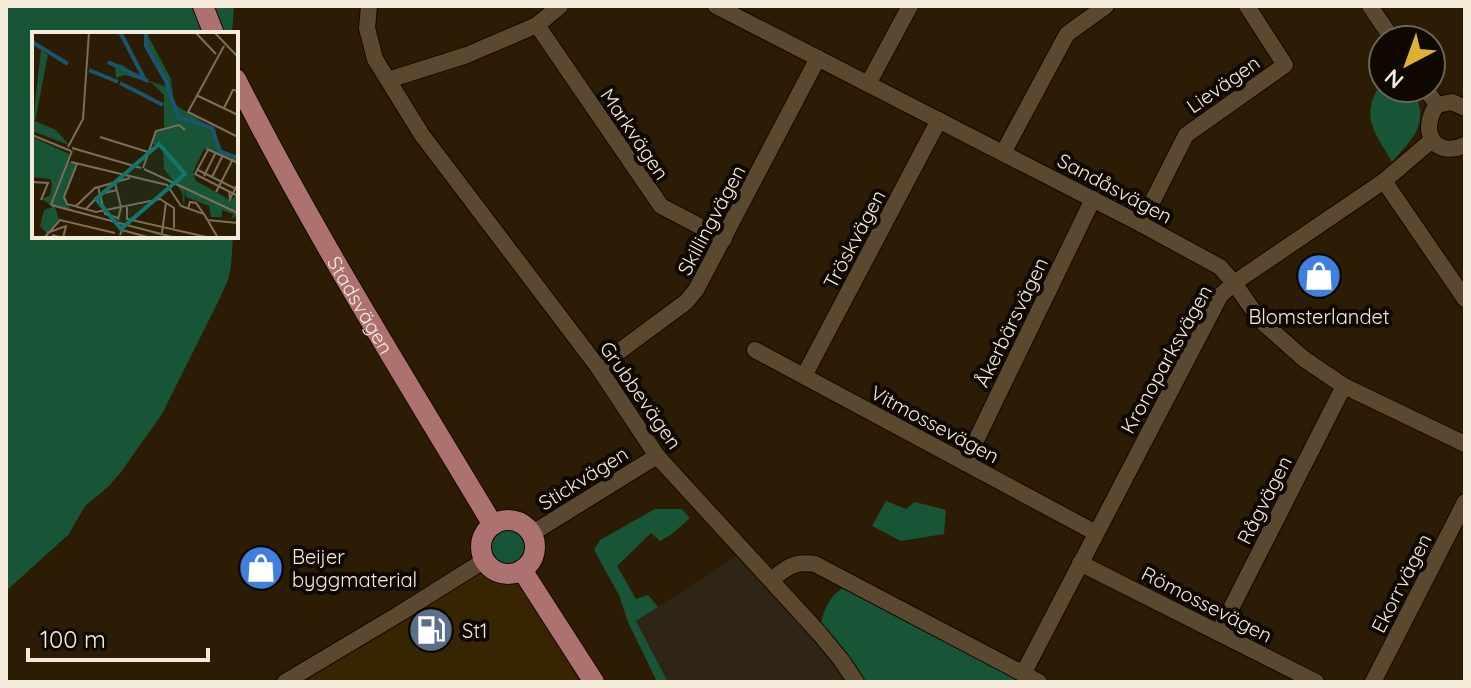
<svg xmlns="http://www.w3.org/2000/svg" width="1471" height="688" viewBox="0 0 1471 688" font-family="Quicksand,sans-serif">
	<rect width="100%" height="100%" fill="#2b1c03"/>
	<!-- commercial -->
	<path fill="#2e2515" d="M743,549L856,682H668L636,621L732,559Z"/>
	<!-- built -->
	<path fill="#372401" d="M488,564L502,573L517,572L594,682H285Z"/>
	<!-- green -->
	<g fill="#185436">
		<path d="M6,6H234L232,34H34V236H233L231,266L228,280L218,302L162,414L121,472L108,487L85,506L69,534L6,591Z"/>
		<path d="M1383,80V88H1413C1430,124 1415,136 1392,162C1373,129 1359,116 1383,80Z"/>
		<path d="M886,501L906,509L915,502L946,510L944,534L901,541L872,526Z"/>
		<path d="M655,509H682L690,518L672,534L660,541L651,533L617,566L636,599L648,595L658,607L636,621L668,682H657L628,622L619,595L594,550L600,540Z"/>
		<circle cx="509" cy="547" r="21"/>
		<path d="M851,582L1034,682H856L819,633C824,606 828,597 851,582Z"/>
	</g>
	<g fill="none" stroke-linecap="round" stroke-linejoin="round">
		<!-- minor casing -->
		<g stroke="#130600" stroke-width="18">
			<g id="minor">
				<path d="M369,6L367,28L375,59L422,135L598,367L657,456L819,633L842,661L856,682"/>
				<path d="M716,6L1141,224L1220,267L1234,283L1260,320L1304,359L1344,386L1465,444"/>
				<path d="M1370,6L1393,40"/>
				<path d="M537,25L661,206L724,239"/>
				<path d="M388,80L467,55L537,25L560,6"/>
				<path d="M868,84L910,6"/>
				<path d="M1425,88L1437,105"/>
				<path d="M1465,108L1452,102L1437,105C1418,131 1435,159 1465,145"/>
				<path d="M1003,153L1067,34L1106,6"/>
				<path d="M1384,181L1465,299"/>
				<path d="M1141,224L1186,135L1285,65L1247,6"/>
				<path d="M755,350L1096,533"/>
				<path d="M598,367L686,302L696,290L818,58"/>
				<path d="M804,376L939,120"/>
				<path d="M965,463L1093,199"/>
				<path d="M531,534L657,456"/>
				<path d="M1080,563L1316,682"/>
				<path d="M771,580C788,567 793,561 815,564L1039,682"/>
				<path d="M1219,632L1344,386"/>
				<path d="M1023,674L1220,296L1234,283L1384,181L1432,140"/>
				<path d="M285,682L399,614L485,560"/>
				<path d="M1373,682L1465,502"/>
			</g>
		</g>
		<!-- major casing -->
		<g stroke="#130600" stroke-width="22">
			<g id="major">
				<path d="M203,6L214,34"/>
				<path id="s1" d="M236,79C313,232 405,378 493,525"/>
				<circle cx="508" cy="547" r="27"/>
				<path d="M522,570L594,682"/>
			</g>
		</g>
		<!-- minor -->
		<use href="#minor" stroke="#5a492f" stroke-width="16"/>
		<!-- major -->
		<use href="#major" stroke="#ad726f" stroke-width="20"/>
	</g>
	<!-- icons -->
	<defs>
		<g id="shop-disc" transform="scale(2.3)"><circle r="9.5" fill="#3f7fe0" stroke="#0e0801"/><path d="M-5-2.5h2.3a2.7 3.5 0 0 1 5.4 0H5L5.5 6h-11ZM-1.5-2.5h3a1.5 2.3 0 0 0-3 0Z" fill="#fff"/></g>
		<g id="fuel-disc" transform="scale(2.3)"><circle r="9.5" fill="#5c6f8a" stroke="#0e0801"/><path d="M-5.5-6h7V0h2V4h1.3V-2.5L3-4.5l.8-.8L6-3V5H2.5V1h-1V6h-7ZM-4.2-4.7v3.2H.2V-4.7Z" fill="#fff"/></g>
	</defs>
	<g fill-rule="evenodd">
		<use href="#shop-disc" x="1319" y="276"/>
		<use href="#shop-disc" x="261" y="568"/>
		<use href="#fuel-disc" x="431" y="630"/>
	</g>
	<g text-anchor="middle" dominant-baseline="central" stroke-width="8" stroke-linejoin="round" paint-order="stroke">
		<!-- street labels -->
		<g font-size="20" fill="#f5ebdb" stroke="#0e0801">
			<text transform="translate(1223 84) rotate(-35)">Lievägen</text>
			<text transform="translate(635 134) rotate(56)">Markvägen</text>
			<text transform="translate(1115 188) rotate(28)">Sandåsvägen</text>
			<text transform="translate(711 220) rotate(-62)">Skillingvägen</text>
			<text transform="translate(854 239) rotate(-62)">Tröskvägen</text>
			<text stroke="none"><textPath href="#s1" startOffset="258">Stadsvägen</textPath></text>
			<text transform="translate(1011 322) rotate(-64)">Åkerbärsvägen</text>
			<text transform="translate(1166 359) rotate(-61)">Kronoparksvägen</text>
			<text transform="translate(641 395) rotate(55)">Grubbevägen</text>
			<text transform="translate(935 424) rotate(28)">Vitmossevägen</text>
			<text transform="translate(583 478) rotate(-32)">Stickvägen</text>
			<text transform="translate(1264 500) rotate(-63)">Rågvägen</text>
			<text transform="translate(1401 583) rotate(-63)">Ekorrvägen</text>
			<text transform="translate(1207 604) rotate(27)">Römossevägen</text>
		</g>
		<!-- poi labels -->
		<g font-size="20" fill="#f5ebdb" stroke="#0e0801" text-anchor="start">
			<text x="1319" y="316" text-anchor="middle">Blomsterlandet</text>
			<text x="292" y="556">Beijer<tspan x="292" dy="23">byggmaterial</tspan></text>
			<text x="462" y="630">St1</text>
		</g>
	</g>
	<!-- overview -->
	<g transform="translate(32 32)">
		<rect width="206" height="206" fill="#2b1c03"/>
		<path d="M114,0L139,47L142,72L184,98L182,108L189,119L206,124V130L172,117L161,140L164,149L198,168L204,164L206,183L200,187L201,182L190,178V185H179L177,174L154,165L153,156L152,176L150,160L132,137L131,114L119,112L122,101L132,96V63L120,51L93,43L84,46L83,33L76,30L90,33L108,46L135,55L114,14ZM9,18L16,23L3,89L24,98L37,113L0,99ZM0,105L37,122L38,131L45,132L32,166L39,177L23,175L27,188L15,201L8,194L12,178L21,175L10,167L18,163L20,152L18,147L0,145Z" fill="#185436"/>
		<path fill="none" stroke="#19556e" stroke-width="4" d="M88,0L113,48M114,0V14L134,49L146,85L180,96L188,119L206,126M0,10L36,32M76,30L116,49M57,38L86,50M88,51L131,73"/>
		<path fill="none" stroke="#7c6f59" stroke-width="2" d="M163,0L184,22M182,0L206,25M192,14L156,80L206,105M164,63L206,83M192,76L201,58L206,59M0,103L39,119M68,105L116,120M36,115L51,87L57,0M40,116L109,136M175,117L206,131M176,118L163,142L206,164M39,130L135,153L149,174L172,182L186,206M45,132L32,165L35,172L64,180L128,167L142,176V196M111,136L124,99L147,93L153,98M112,137L206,181M166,138L206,158M172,144L184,120M180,145L191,123M0,150L16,151L9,168M83,151L89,175L86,188M66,155L73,182L86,186M197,159L198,167L206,151M184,160L201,127M19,173L144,206M19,173L40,119M44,174L63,156L98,146M95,175V187L179,206M54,177L68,162L85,158M156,177L158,170L164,171L172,182M175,188L206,191M15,201L34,194L31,206L20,203M130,201L134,170M88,203L90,198L119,206M12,206L28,188L83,201"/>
		<path fill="#0f766e" fill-opacity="0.15" stroke="#0f766e" stroke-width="4" d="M127,112L153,142L89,197L64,167Z"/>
		<rect width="206" height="206" fill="none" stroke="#f5ebdb" stroke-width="4"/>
	</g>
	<!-- border -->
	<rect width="1471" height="688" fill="none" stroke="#f5ebdb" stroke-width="16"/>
	<!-- north arrow -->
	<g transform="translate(1407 64) rotate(221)"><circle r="38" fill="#0e0801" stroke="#6a6358" stroke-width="2"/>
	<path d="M0-6L14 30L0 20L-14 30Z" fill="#dcb233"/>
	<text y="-12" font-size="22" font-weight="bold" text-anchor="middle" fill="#f5ebdb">N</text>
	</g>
	<!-- scale -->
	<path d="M28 648v12h180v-12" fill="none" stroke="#f5ebdb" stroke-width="4"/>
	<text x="40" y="648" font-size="24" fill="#f5ebdb" stroke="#0e0801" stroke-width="6" paint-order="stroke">100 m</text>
</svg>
